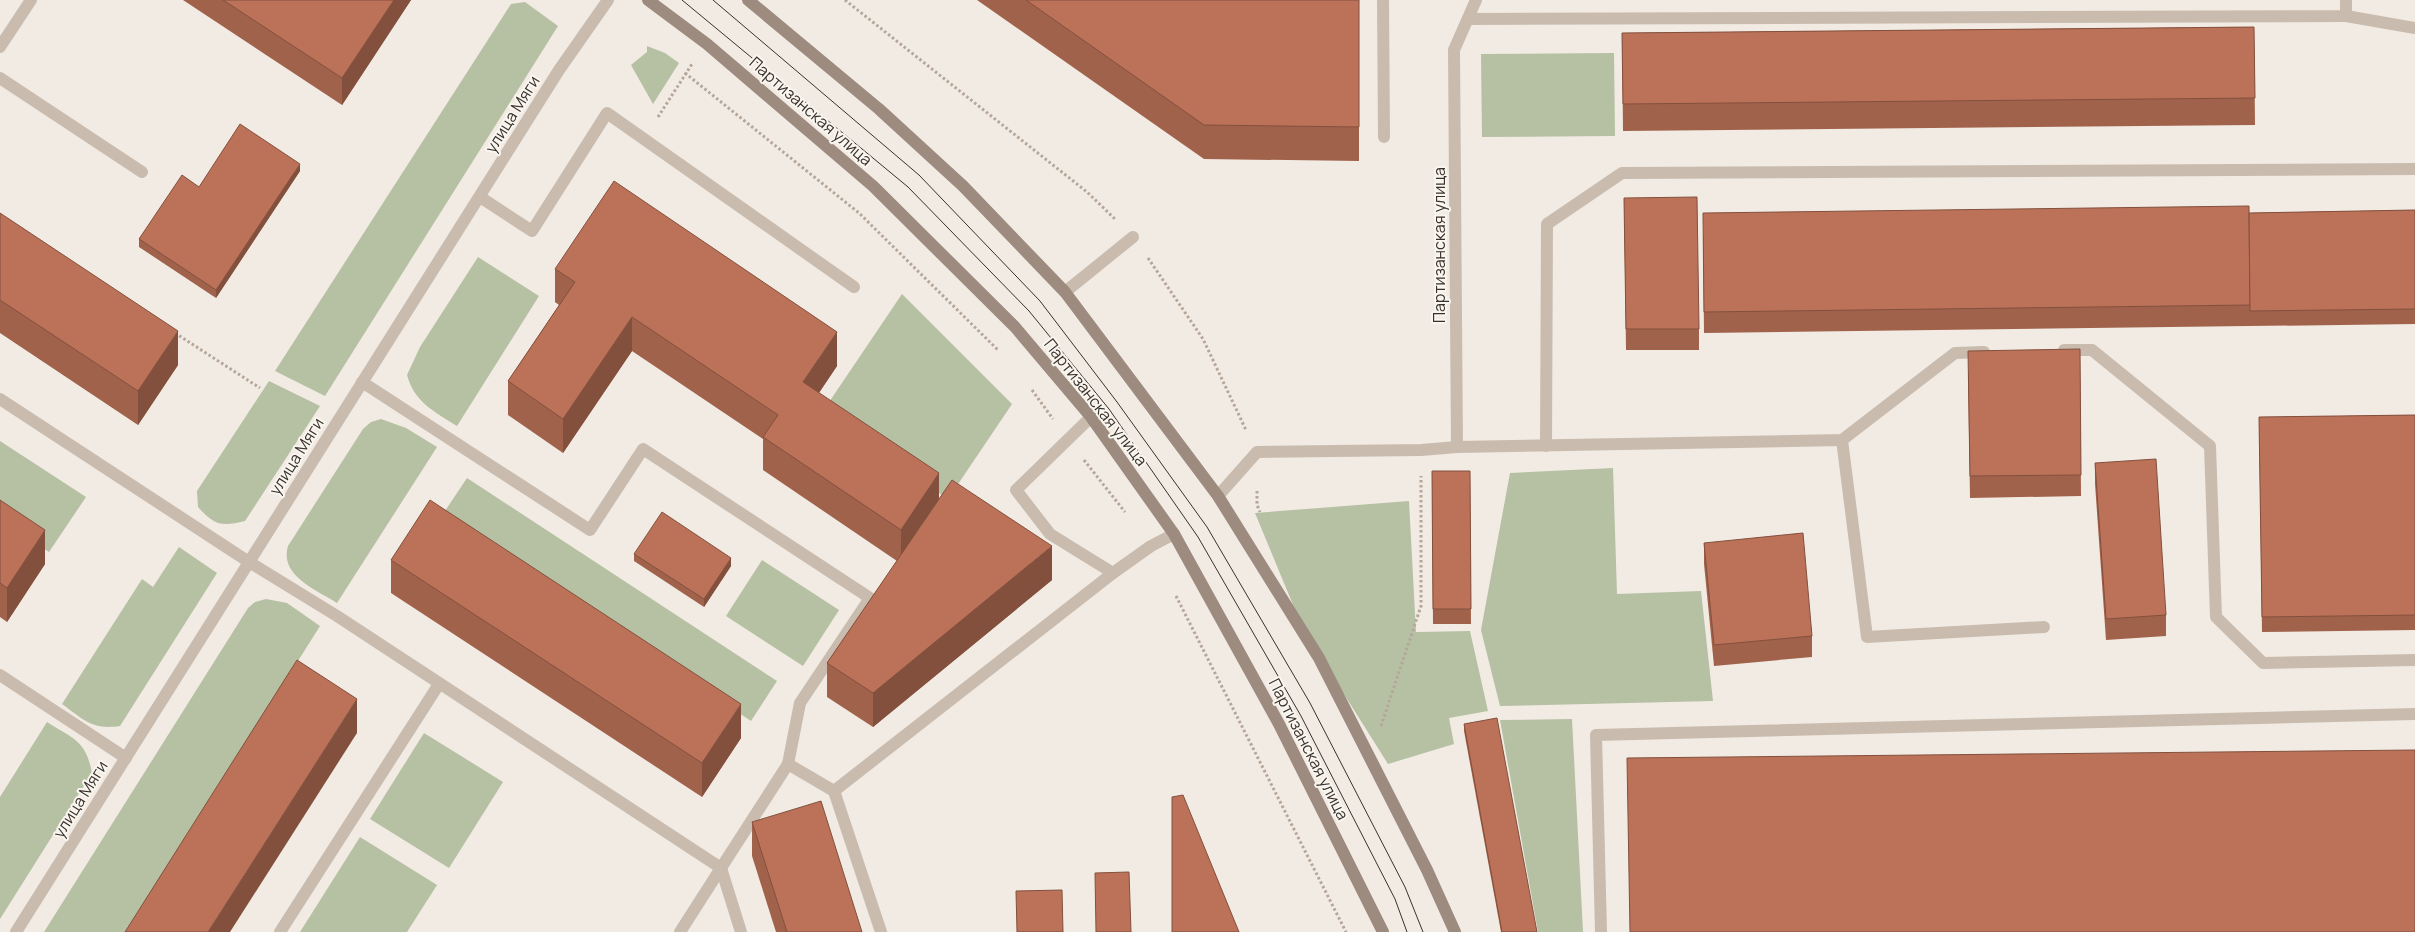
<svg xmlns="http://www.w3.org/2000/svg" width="2415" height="932" viewBox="0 0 2415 932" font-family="Manrope,sans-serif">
	<rect width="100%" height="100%" fill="#f2ebe3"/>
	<!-- green -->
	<g fill="#b6c0a3">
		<path d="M525,2L558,26L325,396L275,371L511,4Z"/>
		<path d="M647,46L665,53L679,63L653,104L631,65L647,52Z"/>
		<path d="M1614,53L1615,136L1482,137L1481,54Z"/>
		<path d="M478,257L539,296L457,426C435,412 414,402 407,375L420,347Z"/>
		<path d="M902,294L1012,404L948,499L821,414Z"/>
		<path d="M269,381L320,406L245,521C221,527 214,525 198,507L197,491Z"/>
		<path d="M381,419L406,428L437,447L337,603C317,590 279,576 288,546L363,429L371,422Z"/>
		<path d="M0,441L86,497L49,552L0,520Z"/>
		<path d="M1613,468L1617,594L1701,591L1713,701L1500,706L1481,630L1510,473Z"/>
		<path d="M467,478L777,681L751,721L441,517Z"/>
		<path d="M1409,501L1416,632L1470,631L1488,711L1449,718L1454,744L1388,764L1303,629L1255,513Z"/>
		<path d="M179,547L217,573L120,726C92,730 84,720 62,704L142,579L153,587Z"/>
		<path d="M762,560L839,610L803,666L726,616Z"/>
		<path d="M266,599L287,603L320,626L127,932H44L248,608L255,602Z"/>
		<path d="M1572,719L1583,932H1538L1500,720Z"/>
		<path d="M47,722C73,739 86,740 92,773L0,919V797Z"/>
		<path d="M424,733L503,782L449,868L370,819Z"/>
		<path d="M360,837L437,885L407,932H300Z"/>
	</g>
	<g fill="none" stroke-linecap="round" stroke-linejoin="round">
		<!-- path -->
		<g stroke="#b5a699" stroke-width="3" stroke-dasharray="2.5 2.5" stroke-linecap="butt">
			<path d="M845,0L1087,192L1115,219"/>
			<path d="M685,73L859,213L999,351"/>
			<path d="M658,117L692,64"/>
			<path d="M1148,258L1203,339L1246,430"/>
			<path d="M175,333L260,388"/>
			<path d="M1032,390L1053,419"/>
			<path d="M1084,460L1125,512"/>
			<path d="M1257,491V505L1260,512"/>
			<path d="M1176,596L1346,932"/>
			<path d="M1381,726L1421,606V476"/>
		</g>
		<!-- lane -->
		<g stroke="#c9bcaf" stroke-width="12">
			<path d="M1383,0L1384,137"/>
			<path d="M2346,16L2415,28"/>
			<path d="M0,47L31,0"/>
			<path d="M0,78L142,172"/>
			<path d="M480,197L532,231L607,113L854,287"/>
			<path d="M1065,292L1133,237"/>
			<path d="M2064,350H2092L2210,446L2216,617L2263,663L2415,660"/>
			<path d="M362,382L590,530L643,449L870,598L800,703L788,764"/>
			<path d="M0,399L249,562L337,616L721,868L788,764L834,791L1113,573L1151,546L1174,534"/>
			<path d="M1091,417L1016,490L1050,534L1113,573"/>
			<path d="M1842,440L1867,637L2044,627"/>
			<path d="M1546,446L1547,224L1622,173L2415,169"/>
			<path d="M1457,447L1842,440L1955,353L1984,352"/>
			<path d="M0,675L126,758"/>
			<path d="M280,932L439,684"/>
			<path d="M680,932L721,868L741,932"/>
			<path d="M1601,932L1596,735L2415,714"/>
		</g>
		<!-- street -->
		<g stroke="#c9bcaf" stroke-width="12">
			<path d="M1468,19L2346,16V0"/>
			<path d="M1218,496L1257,452L1421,450L1457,447L1454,50L1476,0"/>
			<path d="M834,791L881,932"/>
			<path d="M16,932L559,70L608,0"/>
		</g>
		<!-- secondary -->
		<g stroke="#9d8b80" stroke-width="12">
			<path d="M648,0L707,44L873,186L1015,327L1091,417L1174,534L1279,724L1383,932"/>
			<path d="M748,0L879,109L963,186L1065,292L1218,496L1319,658L1427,870L1455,932"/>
		</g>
		<!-- tram -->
		<g stroke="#39312c" stroke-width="1">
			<path d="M682,0L908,187L1029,311L1109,409L1198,537L1301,716L1395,899L1407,932"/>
			<path d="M713,0L919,175L1040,301L1117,402L1207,527L1310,703L1405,887L1423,932"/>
		</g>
	</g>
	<!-- wall -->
	<g fill="#a1624c">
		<path d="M183,0H411L342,105Z"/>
		<path d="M977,0H1359V161L1204,159Z"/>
		<path d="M2254,27L2255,125L1623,131L1622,33Z"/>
		<path d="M300,171L216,298L139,247V239L199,187Z"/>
		<path d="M1624,198L1699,329V350H1626Z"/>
		<path d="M2415,210V324L1704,333L1703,235L2249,213Z"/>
		<path d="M0,213L178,365L138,425L0,333Z"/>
		<path d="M555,269L837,366L819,393L939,499L1052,580L873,727L827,697V663L897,561L763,470V439L632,351L563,453L508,415V381L559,305L555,302Z"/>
		<path d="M2080,349L2081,496L1970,498L1968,372Z"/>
		<path d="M2415,415V630L2262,632L2259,417Z"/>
		<path d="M2095,463L2166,615V636L2106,640L2095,484Z"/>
		<path d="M1432,471H1470L1471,624H1433Z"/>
		<path d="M0,500L45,564L7,622L0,617Z"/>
		<path d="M1704,543L1812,636V657L1714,666L1704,564Z"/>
		<path d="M634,554L731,566L704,607L634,561Z"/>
		<path d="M391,560L741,738L702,797L391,593Z"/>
		<path d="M1464,724L1537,932H1501L1464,731Z"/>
		<path d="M752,822L862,932H776L752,856Z"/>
	</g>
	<!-- shaded-wall -->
	<g fill="#83503e">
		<path d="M394,0H411L342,105V78Z"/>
		<path d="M300,164V171L216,298V290Z"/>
		<path d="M632,317V351L563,453V419Z"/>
		<path d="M178,331V365L138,425V391Z"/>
		<path d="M837,332V366L803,416V382Z"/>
		<path d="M939,473V507L901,563V530Z"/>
		<path d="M45,530V564L7,622V588Z"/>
		<path d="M1052,546V580L873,727V693Z"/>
		<path d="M731,558V566L704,607V599Z"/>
		<path d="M357,699V733L230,932H208Z"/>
		<path d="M741,704V738L702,797V763Z"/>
	</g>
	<!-- building -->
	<g fill="#bb7258" stroke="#83503e">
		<path d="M223,0H394L342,78Z"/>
		<path d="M1026,0H1359V127L1204,125Z"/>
		<path d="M2254,27L2255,98L1623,104L1622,33Z"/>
		<path d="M240,124L300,164L216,290L139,239L182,175L199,187Z"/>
		<path d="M614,181L837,332L803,382L939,473L901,530L763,437L778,415L632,317L563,419L508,381L575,282L555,269Z"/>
		<path d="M1697,197L1699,329H1626L1624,198Z"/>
		<path d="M2249,206L2250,305L1704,312L1703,213Z"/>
		<path d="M2415,210V309L2250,311L2249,213Z"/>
		<path d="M0,213L178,331L138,391L0,300Z"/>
		<path d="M2080,349L2081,475L1970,476L1968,351Z"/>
		<path d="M2415,415V615L2262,617L2259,417Z"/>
		<path d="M2156,459L2166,615L2106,619L2095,463Z"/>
		<path d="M1432,471H1470L1471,609H1433Z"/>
		<path d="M952,480L1052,546L873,693L827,663Z"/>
		<path d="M0,500L45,530L7,588L0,583Z"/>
		<path d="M430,500L741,704L702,763L391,560Z"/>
		<path d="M662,512L731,558L704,599L634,554Z"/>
		<path d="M1803,533L1812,636L1714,645L1704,543Z"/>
		<path d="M297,660L357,699L208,932H125Z"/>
		<path d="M1497,718L1537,932H1502L1464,724Z"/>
		<path d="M2415,750V932H1630L1627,758Z"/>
		<path d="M1183,795L1239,932H1172V797Z"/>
		<path d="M821,801L862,932H787L752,822Z"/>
		<path d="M1129,872L1131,932H1096L1095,873Z"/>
		<path d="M1062,890L1063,932H1017L1016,891Z"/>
	</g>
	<g text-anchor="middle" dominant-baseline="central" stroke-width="4" stroke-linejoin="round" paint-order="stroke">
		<!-- street labels -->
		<g font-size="16" fill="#39312c" stroke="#f9f5ef">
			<text transform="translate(811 111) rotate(41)">Партизанская улица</text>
			<text transform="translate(512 114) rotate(-58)">улица Мяги</text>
			<text transform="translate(1439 245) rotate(-90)">Партизанская улица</text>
			<text transform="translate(1096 402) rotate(52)">Партизанская улица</text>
			<text transform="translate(296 456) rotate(-58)">улица Мяги</text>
			<text transform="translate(1309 749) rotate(63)">Партизанская улица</text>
			<text transform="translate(80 799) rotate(-58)">улица Мяги</text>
		</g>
	</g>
</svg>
